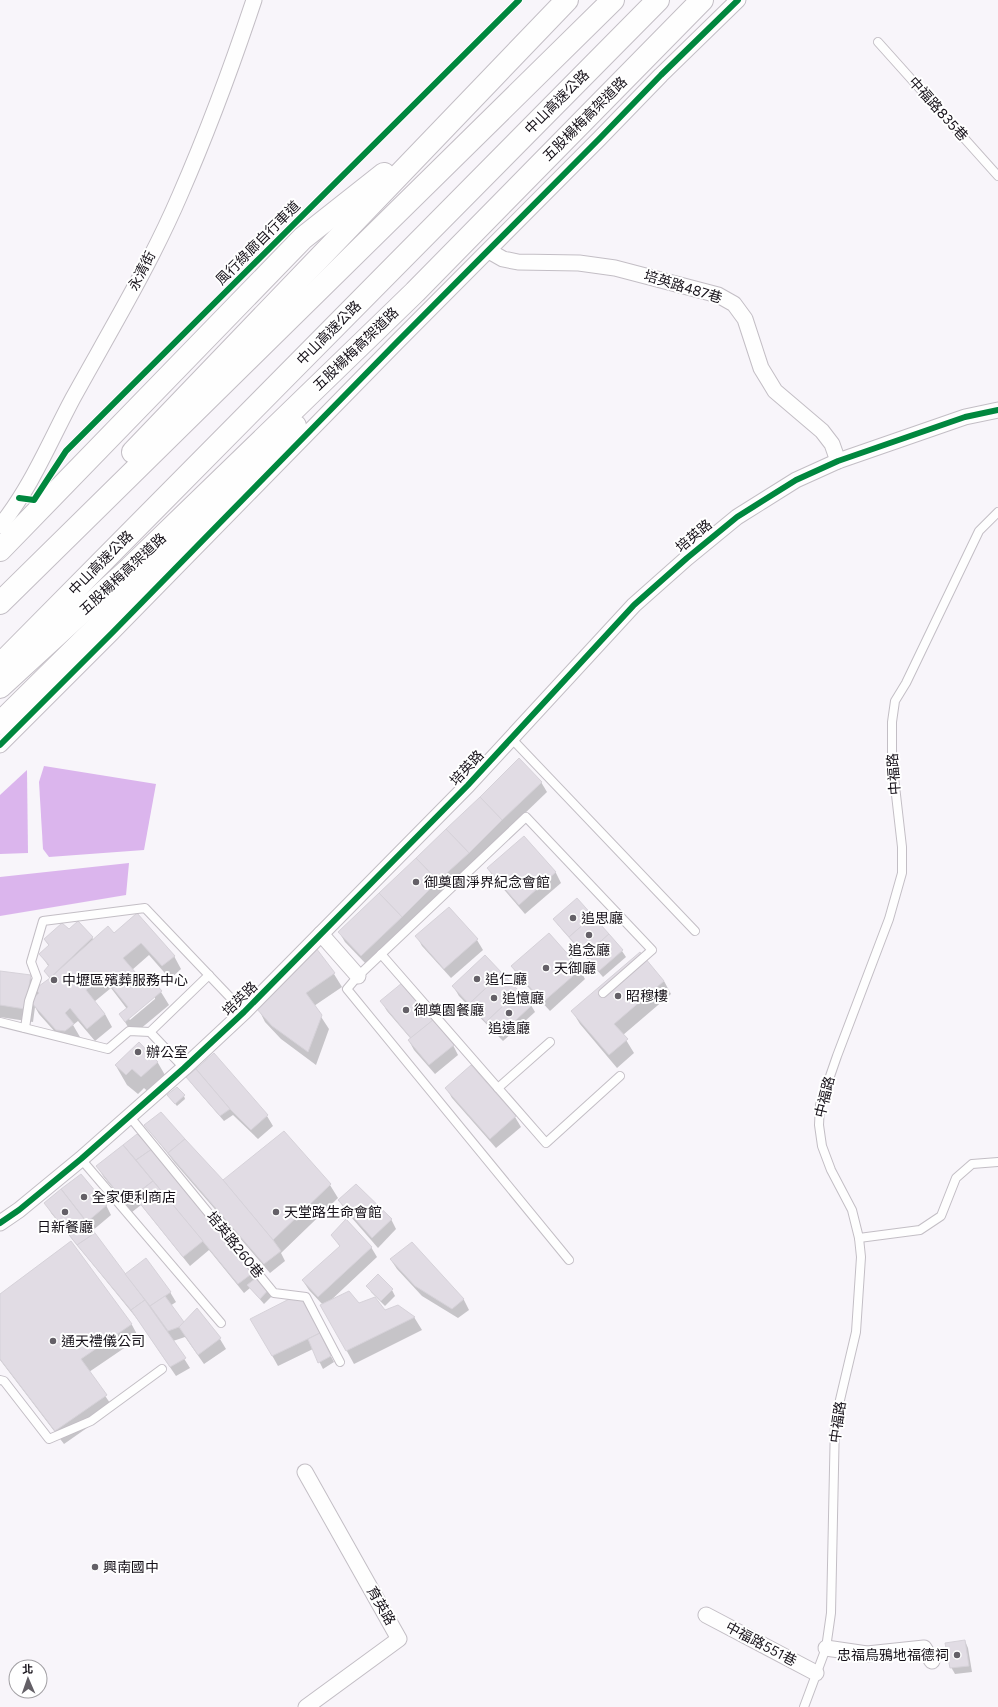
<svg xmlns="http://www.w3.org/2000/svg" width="998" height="1707" viewBox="0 0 998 1707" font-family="Figtree,'Noto Sans TC',sans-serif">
	<rect width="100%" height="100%" fill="#f8f5fa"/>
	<!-- water -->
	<g fill="#dbb5ed">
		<path d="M44,766L156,784L144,850L49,857L43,849L39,782Z"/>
		<path d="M27,770L28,853L0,854V795Z"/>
		<path d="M129,863L126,895L0,916V877Z"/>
	</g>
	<!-- shadow -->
	<g fill="#0003" fill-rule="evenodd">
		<path d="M541,782L547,792L367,965L345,942L339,932Z"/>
		<path d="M524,837L556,873L561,883L525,914L494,878L488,868Z"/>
		<path d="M449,908L477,940L483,950L451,978L422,946L417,937Z"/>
		<path d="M137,914L174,956L181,969L170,979L149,955L132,970L148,989L154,984L161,992L169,1005L133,1035L120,1014L127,1009L111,988L94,1002L105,1014L112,1027L95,1041L78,1021L73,1025L80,1037L72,1044L65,1043L39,1014L35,1007L33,1022L0,1017V972L30,976L37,989L50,979L45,971L49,967L40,954L49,946L45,940L69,931L78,922L94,940L114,934ZM155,996V999L130,1020L128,1018Z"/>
		<path d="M554,919L622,951L626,957L603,977L558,925Z"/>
		<path d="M316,950L334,974L342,987L314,1006L329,1029L316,1065L281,1039L265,1022L258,1008Z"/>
		<path d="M512,966L580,970L585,979L550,1011L518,976Z"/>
		<path d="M664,981L671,994L623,1035L634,1053L617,1068L580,1024L572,1011Z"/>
		<path d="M453,986L531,1005L535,1012L503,1041L459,996Z"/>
		<path d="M381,1001L453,1045L458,1055L435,1074L414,1050L409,1041L411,1039L387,1011Z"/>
		<path d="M139,1043L158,1063L169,1082L153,1096L144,1088L138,1094L127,1085L116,1066Z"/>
		<path d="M214,1055L267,1116L273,1126L258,1139L233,1115L224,1121L191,1083L187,1077Z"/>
		<path d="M471,1066L515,1117L521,1127L496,1148L452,1098L446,1088Z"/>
		<path d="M184,1096L185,1099L177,1106L170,1098Z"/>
		<path d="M145,1125L223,1182L330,1185L338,1198L281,1253L285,1261L270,1273L175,1163Z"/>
		<path d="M137,1135L253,1272L257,1279L274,1294L264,1304L250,1288L244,1293L209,1250L190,1266L141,1205L132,1212L103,1176L98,1166Z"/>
		<path d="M81,1175L106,1205L111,1215L92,1231L125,1275L170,1292L176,1302L170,1306L184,1324L197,1310L220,1339L226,1349L204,1364L185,1337L173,1341L190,1368L176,1376L138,1320L51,1213L46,1203Z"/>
		<path d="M339,1200L391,1219L396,1229L378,1248L345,1210Z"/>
		<path d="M333,1235L371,1247L377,1257L329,1302L385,1312L398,1306L414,1317L422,1330L354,1364L322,1306L323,1305L309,1290L303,1281L340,1247Z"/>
		<path d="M70,1242L132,1325L139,1338L89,1372L114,1409L64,1444L0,1360V1295Z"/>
		<path d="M412,1243L464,1300L469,1310L458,1318L422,1296L397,1269L391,1260Z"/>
		<path d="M368,1286L392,1290L395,1296L385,1306L371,1292Z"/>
		<path d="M304,1305L334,1362L323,1369L313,1349L278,1366L252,1320Z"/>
		<path d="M965,1641L968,1648L972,1672L955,1674L951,1667Z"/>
	</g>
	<!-- building -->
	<g fill="#e1dce4" stroke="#d6d2d9">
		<path d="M519,758L542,782L502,820L480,797Z"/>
		<path d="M480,797L502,820L469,853L446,829Z"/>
		<path d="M446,829L469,853L438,881L416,858Z"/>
		<path d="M524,836L556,872L519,905L487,868Z"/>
		<path d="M416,858L438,881L402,917L379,893Z"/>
		<path d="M379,893L402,917L361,956L338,932Z"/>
		<path d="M577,898L593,916L569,937L553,919Z"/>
		<path d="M449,907L478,939L444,969L415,936Z"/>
		<path d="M137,913L175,956L162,966L141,943L123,958L148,987L154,982L162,991L125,1022L119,1014L128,1007L103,976L86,990L105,1014L87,1029L70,1008L65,1013L74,1024L65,1031L56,1030L30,1001L39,993L35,989L50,978L108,926L114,933Z"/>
		<path d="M593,916L609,934L585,955L569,937Z"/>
		<path d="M78,921L93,937L50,978L44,971L49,965L39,954L49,945L44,939L62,923L69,929Z"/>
		<path d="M549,933L581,969L543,1002L511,966Z"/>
		<path d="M609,934L623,950L599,971L585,955Z"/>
		<path d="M316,948L335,973L306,993L322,1015L308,1052L272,1026L256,1008Z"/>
		<path d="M640,952L664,981L614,1024L628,1039L609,1055L571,1011Z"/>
		<path d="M485,955L502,973L469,1004L452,986Z"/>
		<path d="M0,971L31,975L25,1009L0,1005Z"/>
		<path d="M502,973L519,991L486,1022L469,1004Z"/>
		<path d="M402,983L433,1020L411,1038L380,1001Z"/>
		<path d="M519,991L532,1005L499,1036L486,1022Z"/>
		<path d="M433,1020L454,1045L429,1065L408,1040Z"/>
		<path d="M139,1042L158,1062L141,1077L132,1069L126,1075L115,1065Z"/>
		<path d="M214,1053L268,1115L251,1130L230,1109L196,1069Z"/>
		<path d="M471,1065L516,1116L490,1139L445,1088Z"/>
		<path d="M196,1069L230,1109L220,1116L186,1077Z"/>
		<path d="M177,1087L185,1095L175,1104L167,1095Z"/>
		<path d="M161,1112L185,1139L168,1153L144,1125Z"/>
		<path d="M284,1131L331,1184L273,1240L223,1180Z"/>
		<path d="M137,1134L152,1149L136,1160L123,1145Z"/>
		<path d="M185,1139L223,1180L273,1240L281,1251L264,1264L168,1153Z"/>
		<path d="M123,1145L153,1181L125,1202L96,1166Z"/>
		<path d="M152,1149L254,1272L238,1284L136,1160Z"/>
		<path d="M81,1174L107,1205L87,1222L61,1189Z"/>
		<path d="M153,1181L203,1241L183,1257L134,1196Z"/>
		<path d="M356,1184L392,1219L372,1238L338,1200Z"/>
		<path d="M61,1189L95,1233L77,1245L44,1203Z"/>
		<path d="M346,1219L372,1247L318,1297L302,1280L340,1246L331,1235Z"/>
		<path d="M95,1233L145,1300L131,1310L77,1245Z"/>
		<path d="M71,1241L132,1324L81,1359L107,1395L55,1431L0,1359V1294Z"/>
		<path d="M412,1242L464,1299L452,1309L415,1286L390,1259Z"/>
		<path d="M146,1258L171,1292L150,1306L125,1274Z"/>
		<path d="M378,1274L393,1289L381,1301L366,1286Z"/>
		<path d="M260,1275L271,1287L260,1299L247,1285Z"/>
		<path d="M349,1291L359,1303L375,1297L385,1310L398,1305L415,1317L346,1351L320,1305Z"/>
		<path d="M299,1294L320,1333L272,1356L250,1319Z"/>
		<path d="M165,1296L184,1322L179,1327L168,1331L150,1306Z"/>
		<path d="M145,1300L186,1358L170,1367L131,1310Z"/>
		<path d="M197,1308L221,1338L198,1355L179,1327Z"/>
		<path d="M320,1333L331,1356L318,1363L308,1339Z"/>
		<path d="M965,1640L969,1666L950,1668L945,1643Z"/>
	</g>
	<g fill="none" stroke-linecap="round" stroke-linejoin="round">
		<!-- lane casing -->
		<g stroke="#c3bec5" stroke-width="10">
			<g id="lane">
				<path d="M878,42L998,176"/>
				<path d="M511,738L695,931"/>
				<path d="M381,954L546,1143L620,1076"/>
				<path d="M0,1022L108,1049L129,1031L150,1032L184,1068"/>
				<path d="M25,1028L29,1001L37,978L31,962L43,921L145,908L244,1012"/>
				<path d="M150,1032L209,975"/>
				<path d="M498,1088L550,1042"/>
				<path d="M130,1117L274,1293L306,1297L340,1362"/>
				<path d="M81,1159L221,1323"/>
				<path d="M859,1238L920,1230L941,1216L956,1178L972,1164L998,1162"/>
				<path d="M569,1260L347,989L358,976L526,817L652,950L603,993"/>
				<path d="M0,1380L4,1381L49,1439L91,1421L162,1369"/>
				<path d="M804,1707L826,1648L831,1613L835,1421L856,1332L861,1257L859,1238L852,1210L831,1170L822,1146L819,1125L820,1105L837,1056L889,919L902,873V847L892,760V722L895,701L906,683L979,531L998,512"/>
			</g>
		</g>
		<!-- street casing -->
		<g stroke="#c3bec5" stroke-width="17">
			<g id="street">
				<path d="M489,251L503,259L518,262L579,263L615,268L718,295L734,304L745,319L761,368L775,391L822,431L832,444L838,461"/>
				<path d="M0,526C31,488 50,441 73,398C110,331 150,265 180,195C208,131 232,66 254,0"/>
				<path d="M0,745L112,633L397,342L600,138L661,75L738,0"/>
				<path d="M321,934L358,976"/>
				<path d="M0,1223L19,1210L81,1159L184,1068L244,1012L468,785L634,605L687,558L737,517L796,480L838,461L965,417L998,410"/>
				<path d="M305,1472L399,1639L306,1707"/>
				<path d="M706,1615L816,1673"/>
				<path d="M826,1648L867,1654L924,1648L932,1661"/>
			</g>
		</g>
		<!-- highway casing -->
		<g stroke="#c3bec5" stroke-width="24">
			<g id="highway">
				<path d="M133,452L567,0"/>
				<path d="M0,550L303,238L384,174"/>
				<path d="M0,603L613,0"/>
				<path d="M0,665L658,0"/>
				<path d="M0,687L130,568L415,292L702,0"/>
				<path d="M0,723L250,476L295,426"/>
			</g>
		</g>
		<!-- lane -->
		<use href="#lane" stroke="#fefefe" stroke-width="8"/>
		<!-- street -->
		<use href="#street" stroke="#fefefe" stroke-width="15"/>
		<!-- highway -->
		<use href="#highway" stroke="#fefefe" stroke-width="22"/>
		<!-- cycleway casing -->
		<g stroke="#fff" stroke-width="8">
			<g id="cycleway">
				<path d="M19,498L34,500L66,451L519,0"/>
				<path d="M0,745L112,633L397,342L600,138L661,75L738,0"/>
				<path d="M0,1223L19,1210L81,1159L184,1068L244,1012L468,785L634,605L687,558L737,517L796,480L838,461L965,417L998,410"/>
			</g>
		</g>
		<!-- cycleway -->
		<use href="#cycleway" stroke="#00873e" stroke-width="6"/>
	</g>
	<!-- markers -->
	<g fill="#646067" stroke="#fff" stroke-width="1.5">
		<circle cx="416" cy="882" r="4"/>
		<circle cx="573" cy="918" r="4"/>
		<circle cx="589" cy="935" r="4"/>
		<circle cx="546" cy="968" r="4"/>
		<circle cx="477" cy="979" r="4"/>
		<circle cx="54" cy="980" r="4"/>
		<circle cx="618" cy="996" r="4"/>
		<circle cx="494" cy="998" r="4"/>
		<circle cx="406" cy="1010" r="4"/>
		<circle cx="509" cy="1013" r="4"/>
		<circle cx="138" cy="1052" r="4"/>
		<circle cx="84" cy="1197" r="4"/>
		<circle cx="65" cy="1212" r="4"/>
		<circle cx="276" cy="1212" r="4"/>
		<circle cx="53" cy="1341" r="4"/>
		<circle cx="95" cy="1567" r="4"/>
		<circle cx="957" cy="1655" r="4"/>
	</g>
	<g text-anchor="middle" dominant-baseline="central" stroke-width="4" stroke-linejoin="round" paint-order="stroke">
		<!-- street labels -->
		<g font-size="14" fill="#151018" stroke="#fff">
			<text transform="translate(557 102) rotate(-45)">中山高速公路</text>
			<text transform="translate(938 109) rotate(48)">中福路835巷</text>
			<text transform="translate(585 119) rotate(-45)">五股楊梅高架道路</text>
			<text transform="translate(258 243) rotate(-45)">風行綠廊自行車道</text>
			<text transform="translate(142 271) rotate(-63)">永清街</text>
			<text transform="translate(683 287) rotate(17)">培英路487巷</text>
			<text transform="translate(329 333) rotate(-45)">中山高速公路</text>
			<text transform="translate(356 349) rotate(-44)">五股楊梅高架道路</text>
			<text transform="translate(694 536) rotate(-40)">培英路</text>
			<text transform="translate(101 563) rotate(-45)">中山高速公路</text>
			<text transform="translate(123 574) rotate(-43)">五股楊梅高架道路</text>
			<text transform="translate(467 768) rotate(-47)">培英路</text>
			<text transform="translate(894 774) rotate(-94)">中福路</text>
			<text transform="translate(240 999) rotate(-44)">培英路</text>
			<text transform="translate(825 1097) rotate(-76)">中福路</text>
			<text transform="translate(235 1245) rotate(51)">培英路260巷</text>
			<text transform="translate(838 1422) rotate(-82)">中福路</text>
			<text transform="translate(381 1606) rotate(60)">育英路</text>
			<text transform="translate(761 1644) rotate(28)">中福路551巷</text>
		</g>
		<!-- poi labels -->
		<g font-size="14" fill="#151018" stroke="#fff" text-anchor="start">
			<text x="424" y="882">御奠園淨界紀念會館</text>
			<text x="581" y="918">追思廳</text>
			<text x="589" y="950" text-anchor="middle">追念廳</text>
			<text x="554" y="968">天御廳</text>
			<text x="485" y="979">追仁廳</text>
			<text x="62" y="980">中壢區殯葬服務中心</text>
			<text x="626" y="996">昭穆樓</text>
			<text x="502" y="998">追憶廳</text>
			<text x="414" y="1010">御奠園餐廳</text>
			<text x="509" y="1028" text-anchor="middle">追遠廳</text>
			<text x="146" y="1052">辦公室</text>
			<text x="92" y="1197">全家便利商店</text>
			<text x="284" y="1212">天堂路生命會館</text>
			<text x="65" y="1227" text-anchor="middle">日新餐廳</text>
			<text x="61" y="1341">通天禮儀公司</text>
			<text x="103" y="1567">興南國中</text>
			<text x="949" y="1655" text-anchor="end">忠福烏鴉地福德祠</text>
		</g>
	</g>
	<!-- north arrow -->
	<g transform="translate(28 1679) rotate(358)"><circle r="19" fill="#ffffff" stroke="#a19fa3"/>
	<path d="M0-3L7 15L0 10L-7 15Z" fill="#646067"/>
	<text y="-6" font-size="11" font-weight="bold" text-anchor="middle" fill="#151018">北</text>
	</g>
</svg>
